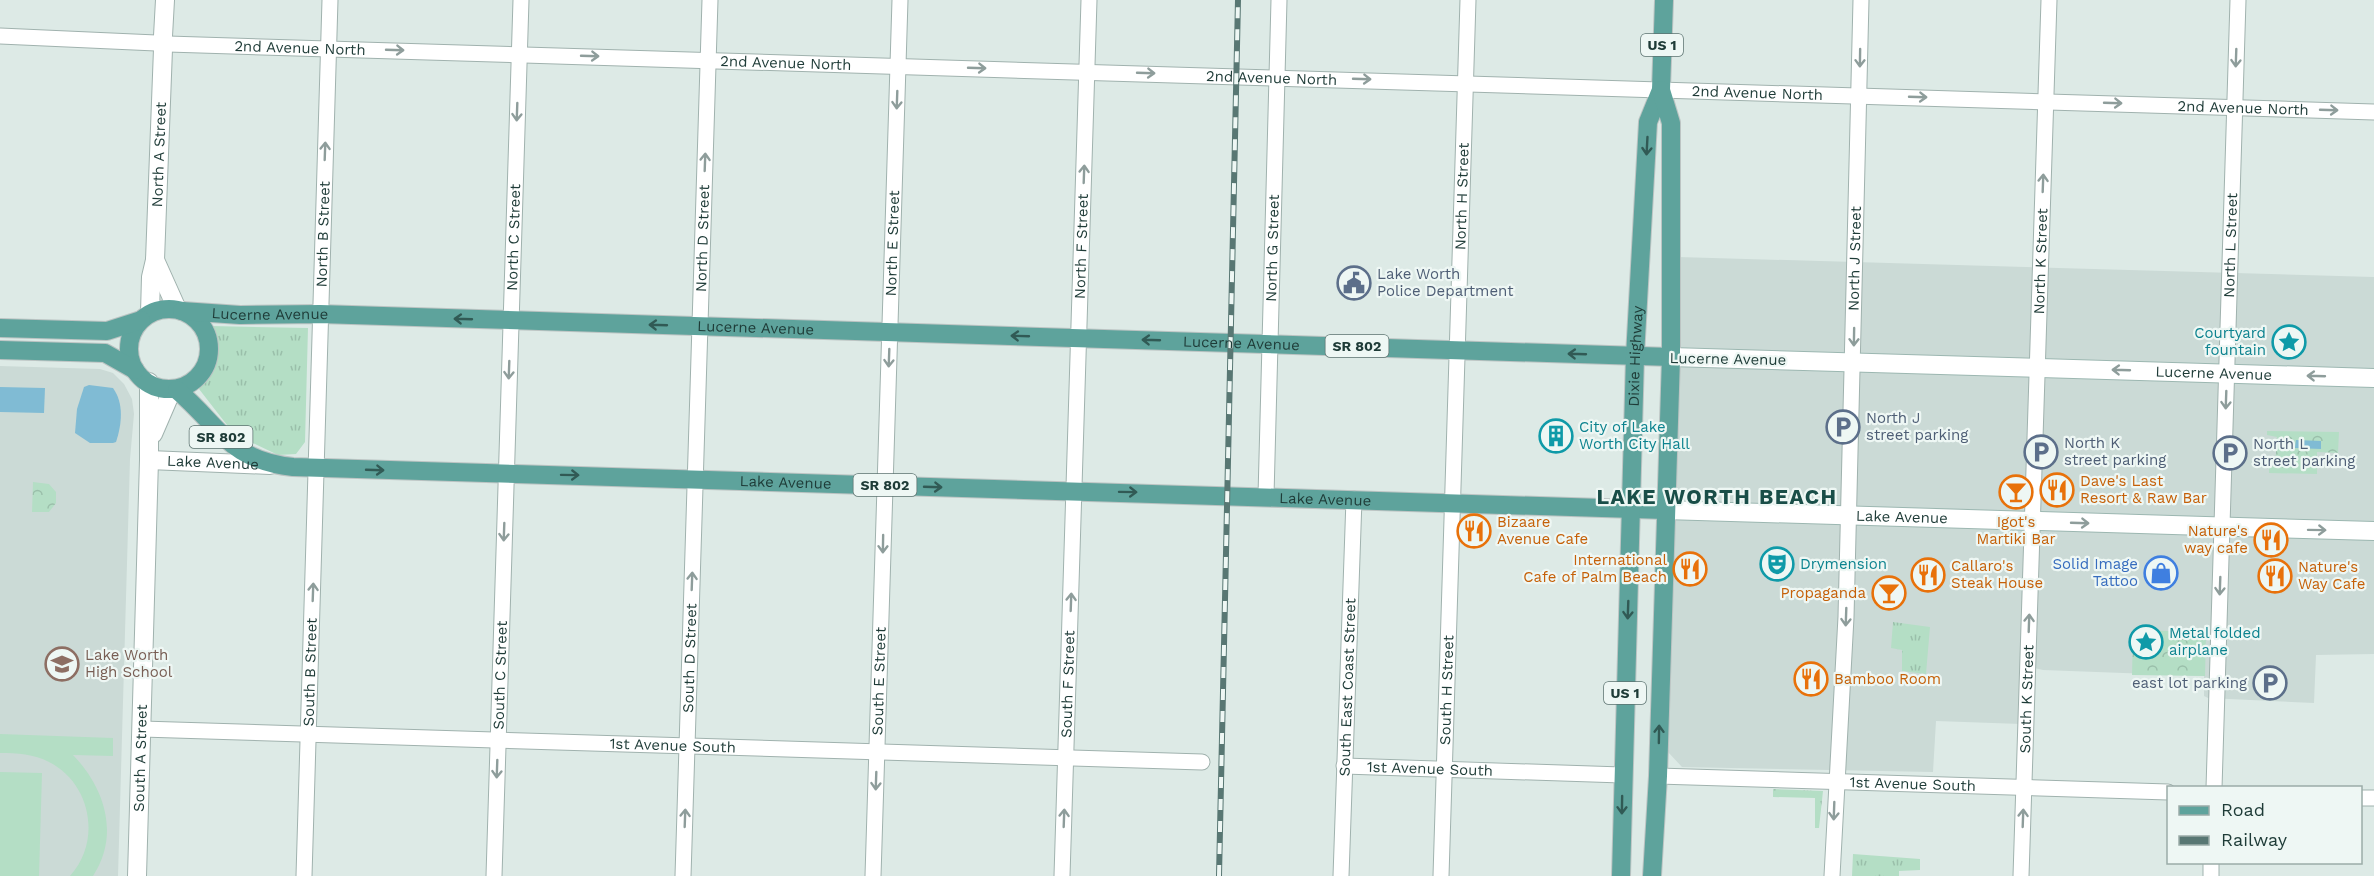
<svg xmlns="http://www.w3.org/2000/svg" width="2374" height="876" viewBox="0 0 2374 876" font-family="'Work Sans',sans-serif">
	<defs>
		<pattern id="grass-tufts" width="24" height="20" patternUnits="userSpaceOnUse" patternTransform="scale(1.5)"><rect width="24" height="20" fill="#b4dec5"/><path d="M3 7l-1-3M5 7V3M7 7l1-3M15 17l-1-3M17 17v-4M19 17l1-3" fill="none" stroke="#9abfaa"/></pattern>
		<pattern id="park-crowns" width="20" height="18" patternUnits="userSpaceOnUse" patternTransform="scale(1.5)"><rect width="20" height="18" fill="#b4dec5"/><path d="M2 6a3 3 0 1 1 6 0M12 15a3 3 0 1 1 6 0" fill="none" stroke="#9abfaa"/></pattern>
	</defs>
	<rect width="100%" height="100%" fill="#ddeae6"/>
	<!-- built -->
	<g fill="#cbdad6">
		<path d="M1678,257L2374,277V654L2316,655L2314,703L2208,698L2204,696V676L2043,670L2025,666L2021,724L1936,721L1933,772L1682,767L1668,752Z"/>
		<path d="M0,366L100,369L113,373L124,384L132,399L134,414L130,459L118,876H0Z"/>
	</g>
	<!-- grass -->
	<g fill="url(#grass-tufts)">
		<path d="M211,326L308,328L305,442L296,454L278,455L234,434L199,389L213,359Z"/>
		<path d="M1893,622L1930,627L1926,674L1902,671V650L1891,648Z"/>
		<path d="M1773,789L1823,791L1819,828H1815V798L1773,797Z"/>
		<path d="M1853,854L1920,859V870L1899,871V876H1852Z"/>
	</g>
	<!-- park -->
	<g fill="url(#park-crowns)">
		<path d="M2267,431L2339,432L2338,453L2317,452V474L2269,473V467L2275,466L2277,437L2267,435Z"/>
		<path d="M33,482L49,484L56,492V503L49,512H32Z"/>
		<path d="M2139,630L2199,632L2206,635L2205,676L2132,675L2133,633Z"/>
	</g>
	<!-- pitch -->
	<g fill="#b4dec5">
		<path d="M0,734L113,738V756L73,755C105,788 120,835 93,876H70C102,841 91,783 49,762C34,754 17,753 0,753Z"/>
		<path d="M0,772L42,773L39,876H0Z"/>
	</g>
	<!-- water -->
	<g fill="#80bbd4">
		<path d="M89,385L113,388C124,403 122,424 116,442L113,443H90L75,433L77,409L84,387Z"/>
		<path d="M0,387L45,388L44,413L0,412Z"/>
		<path d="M2296,440L2321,441V449L2295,448Z"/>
	</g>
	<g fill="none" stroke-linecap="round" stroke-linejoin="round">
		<!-- minor casing -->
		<g stroke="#a0b2ae" stroke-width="17">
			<g id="minor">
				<path d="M0,36L156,43"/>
				<path id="s1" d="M168,44L2374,112"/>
				<path id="s2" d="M1266,496L1279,0"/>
				<path id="s3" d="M142,729L1202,762"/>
				<path id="s4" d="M1344,766L1622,775"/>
				<path id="s5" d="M1658,776L2168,792"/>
				<path id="s6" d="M2214,788L2238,0"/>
				<path d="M2360,798H2374"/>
				<path id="s7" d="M304,876L330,0"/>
				<path id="s8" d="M494,876L521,0"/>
				<path id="s9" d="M683,876L710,0"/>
				<path id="s10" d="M873,876L900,0"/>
				<path id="s11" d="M1062,876L1089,0"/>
				<path id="s12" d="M1341,876L1354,499"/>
				<path id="s13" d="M1441,876L1468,0"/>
				<path id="s14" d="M1832,876L1846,617L1861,0"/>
				<path id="s15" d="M2021,876L2049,0"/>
				<path d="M2211,876V862"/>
			</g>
		</g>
		<!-- tertiary casing -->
		<g stroke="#a0b2ae" stroke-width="20">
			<g id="tertiary">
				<path d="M163,36L165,0"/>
				<path d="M155,260L177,309"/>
				<path id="s16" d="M150,313L151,277L155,260L163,49"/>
				<path d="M153,434L172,390"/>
				<path id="s17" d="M149,460L270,465"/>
				<path id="s18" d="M137,876L149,460V382"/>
			</g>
		</g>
		<!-- secondary casing -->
		<g stroke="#9cb7b1" stroke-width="20">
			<g id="secondary">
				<path id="s19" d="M1671,357L2374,378"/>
				<path id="s20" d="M1665,510L2374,531"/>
			</g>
		</g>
		<!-- primary casing -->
		<g stroke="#bcc4c3" stroke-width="20">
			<g id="primary">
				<circle cx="169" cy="349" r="40"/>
				<path id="s21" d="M182,311L240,315L320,314L1671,357"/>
				<path d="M0,328L107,331L141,320"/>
				<path d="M0,350L105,353L135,370"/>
				<path id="s22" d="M177,390C221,427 228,460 293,467L1665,510"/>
				<path id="s23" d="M1621,876L1635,356L1648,122L1661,90L1664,0"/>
				<path d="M1652,876L1658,776L1671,357V123L1661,90"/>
			</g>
		</g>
		<!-- minor -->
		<use href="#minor" stroke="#fff" stroke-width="15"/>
		<!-- tertiary -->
		<use href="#tertiary" stroke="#fff" stroke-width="18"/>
		<!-- secondary -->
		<use href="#secondary" stroke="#fff" stroke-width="18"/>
		<!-- primary -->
		<use href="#primary" stroke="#5ea39c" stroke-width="18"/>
		<!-- rail casing -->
		<g stroke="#587773" stroke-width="6">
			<path id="rail" d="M1219,876L1238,0"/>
		</g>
		<!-- rail -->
		<use href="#rail" stroke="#eef7f4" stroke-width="4" stroke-dasharray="11" stroke-linecap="butt"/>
	</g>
	<!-- one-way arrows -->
	<defs><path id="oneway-shaft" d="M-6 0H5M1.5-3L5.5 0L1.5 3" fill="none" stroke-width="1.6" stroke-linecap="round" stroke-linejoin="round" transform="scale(1.5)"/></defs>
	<g stroke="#8e9d9b">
		<use href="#oneway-shaft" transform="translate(395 50) rotate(2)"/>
		<use href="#oneway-shaft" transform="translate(590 56) rotate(2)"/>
		<use href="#oneway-shaft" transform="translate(1860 58) rotate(91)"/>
		<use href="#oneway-shaft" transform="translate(2236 58) rotate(92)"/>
		<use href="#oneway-shaft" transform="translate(977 68) rotate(2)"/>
		<use href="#oneway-shaft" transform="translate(1146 73) rotate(2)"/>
		<use href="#oneway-shaft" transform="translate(1362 79) rotate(2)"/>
		<use href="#oneway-shaft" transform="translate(1918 97) rotate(2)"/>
		<use href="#oneway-shaft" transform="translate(897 100) rotate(92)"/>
		<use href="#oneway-shaft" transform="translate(2113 103) rotate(2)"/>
		<use href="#oneway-shaft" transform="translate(2329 110) rotate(2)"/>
		<use href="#oneway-shaft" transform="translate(517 112) rotate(92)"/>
		<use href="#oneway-shaft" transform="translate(325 151) rotate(-88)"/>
		<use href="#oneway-shaft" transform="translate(705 162) rotate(-88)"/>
		<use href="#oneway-shaft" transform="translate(1084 174) rotate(-88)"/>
		<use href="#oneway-shaft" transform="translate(2043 183) rotate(-88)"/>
		<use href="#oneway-shaft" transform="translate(1854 337) rotate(91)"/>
		<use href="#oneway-shaft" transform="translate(889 358) rotate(92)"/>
		<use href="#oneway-shaft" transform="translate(509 370) rotate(92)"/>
		<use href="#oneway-shaft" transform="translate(2121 370) rotate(-178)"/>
		<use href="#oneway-shaft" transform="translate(2316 376) rotate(-178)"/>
		<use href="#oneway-shaft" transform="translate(2226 400) rotate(92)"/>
		<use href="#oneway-shaft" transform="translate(2080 523) rotate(2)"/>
		<use href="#oneway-shaft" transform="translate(2317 530) rotate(1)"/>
		<use href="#oneway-shaft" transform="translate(504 532) rotate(92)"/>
		<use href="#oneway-shaft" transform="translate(883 544) rotate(91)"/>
		<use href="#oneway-shaft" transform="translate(692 581) rotate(-88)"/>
		<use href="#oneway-shaft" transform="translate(2220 586) rotate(92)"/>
		<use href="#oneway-shaft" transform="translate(313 592) rotate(-88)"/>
		<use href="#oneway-shaft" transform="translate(1071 602) rotate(-88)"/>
		<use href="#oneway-shaft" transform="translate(1846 617) rotate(92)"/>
		<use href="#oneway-shaft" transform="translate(2029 623) rotate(-88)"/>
		<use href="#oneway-shaft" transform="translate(497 769) rotate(92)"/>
		<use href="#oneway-shaft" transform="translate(876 781) rotate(92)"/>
		<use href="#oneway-shaft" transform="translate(1834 811) rotate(92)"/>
		<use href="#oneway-shaft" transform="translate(685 818) rotate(-88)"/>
		<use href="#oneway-shaft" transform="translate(1064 818) rotate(-88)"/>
		<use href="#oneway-shaft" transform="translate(2023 818) rotate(-88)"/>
	</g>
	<g stroke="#315a55">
		<use href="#oneway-shaft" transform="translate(1647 146) rotate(93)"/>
		<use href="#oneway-shaft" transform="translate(463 319) rotate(-178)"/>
		<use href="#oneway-shaft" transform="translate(658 325) rotate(-178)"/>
		<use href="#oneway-shaft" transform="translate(1020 336) rotate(-178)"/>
		<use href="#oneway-shaft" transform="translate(1151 340) rotate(-178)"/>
		<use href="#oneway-shaft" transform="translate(1577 354) rotate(-178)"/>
		<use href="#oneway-shaft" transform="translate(375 470) rotate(2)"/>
		<use href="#oneway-shaft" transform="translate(570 475) rotate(1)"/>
		<use href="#oneway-shaft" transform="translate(933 487) rotate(2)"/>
		<use href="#oneway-shaft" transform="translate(1128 492) rotate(1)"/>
		<use href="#oneway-shaft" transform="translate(1628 610) rotate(92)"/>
		<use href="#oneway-shaft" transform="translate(1659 734) rotate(-89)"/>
		<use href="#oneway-shaft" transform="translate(1622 805) rotate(91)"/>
	</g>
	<!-- icons -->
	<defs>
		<g id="civic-ring" transform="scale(1.725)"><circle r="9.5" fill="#eef7f4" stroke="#5c6f8a" stroke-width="1.5"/><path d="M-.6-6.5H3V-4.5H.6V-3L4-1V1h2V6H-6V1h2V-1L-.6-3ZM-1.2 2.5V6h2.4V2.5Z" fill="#5c6f8a"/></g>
		<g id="sight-ring" transform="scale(1.725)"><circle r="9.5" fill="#eef7f4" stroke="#0f9aa8" stroke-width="1.5"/><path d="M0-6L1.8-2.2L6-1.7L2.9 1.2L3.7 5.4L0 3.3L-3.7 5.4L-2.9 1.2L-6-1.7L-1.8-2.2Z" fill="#0f9aa8"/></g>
		<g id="parking-ring" transform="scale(1.725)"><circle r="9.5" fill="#eef7f4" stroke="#5c6f8a" stroke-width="1.5"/><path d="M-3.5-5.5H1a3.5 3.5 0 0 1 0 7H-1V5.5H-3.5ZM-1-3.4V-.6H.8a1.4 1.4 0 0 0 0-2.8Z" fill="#5c6f8a"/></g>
		<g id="building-ring" transform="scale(1.725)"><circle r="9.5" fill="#eef7f4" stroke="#0f9aa8" stroke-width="1.5"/><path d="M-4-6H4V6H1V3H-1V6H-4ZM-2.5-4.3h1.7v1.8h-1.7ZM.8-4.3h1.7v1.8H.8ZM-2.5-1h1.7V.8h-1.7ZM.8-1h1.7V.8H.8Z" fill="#0f9aa8"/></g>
		<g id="restaurant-ring" transform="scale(1.725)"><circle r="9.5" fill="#eef7f4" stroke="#e8710a" stroke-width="1.5"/><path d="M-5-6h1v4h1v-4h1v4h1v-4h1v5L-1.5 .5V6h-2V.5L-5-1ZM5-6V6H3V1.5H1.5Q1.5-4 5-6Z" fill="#e8710a"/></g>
		<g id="bar-ring" transform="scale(1.725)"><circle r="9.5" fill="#eef7f4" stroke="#e8710a" stroke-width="1.5"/><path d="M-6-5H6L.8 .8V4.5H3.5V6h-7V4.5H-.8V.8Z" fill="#e8710a"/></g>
		<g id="theatre-ring" transform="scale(1.725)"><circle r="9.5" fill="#eef7f4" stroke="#0f9aa8" stroke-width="1.5"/><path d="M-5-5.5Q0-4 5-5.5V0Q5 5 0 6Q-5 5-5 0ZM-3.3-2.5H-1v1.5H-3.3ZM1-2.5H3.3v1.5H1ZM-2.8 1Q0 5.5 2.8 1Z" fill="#0f9aa8"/></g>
		<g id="shop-ring" transform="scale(1.725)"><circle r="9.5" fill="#eef7f4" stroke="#3f7fe0" stroke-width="1.5"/><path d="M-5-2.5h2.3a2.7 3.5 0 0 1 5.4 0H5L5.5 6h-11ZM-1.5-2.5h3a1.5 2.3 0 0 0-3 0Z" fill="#3f7fe0"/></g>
		<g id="school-ring" transform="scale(1.725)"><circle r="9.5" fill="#eef7f4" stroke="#8d6e63" stroke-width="1.5"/><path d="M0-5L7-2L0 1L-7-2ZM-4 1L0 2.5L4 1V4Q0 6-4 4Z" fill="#8d6e63"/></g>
	</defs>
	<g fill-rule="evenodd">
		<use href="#civic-ring" x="1354" y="283"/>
		<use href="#sight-ring" x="2289" y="342"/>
		<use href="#parking-ring" x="1843" y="427"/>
		<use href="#building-ring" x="1556" y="436"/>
		<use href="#parking-ring" x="2041" y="452"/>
		<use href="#parking-ring" x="2230" y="453"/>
		<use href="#restaurant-ring" x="2057" y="490"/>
		<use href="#bar-ring" x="2016" y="492"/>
		<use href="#restaurant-ring" x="1474" y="531"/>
		<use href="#restaurant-ring" x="2271" y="540"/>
		<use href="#theatre-ring" x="1777" y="564"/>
		<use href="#restaurant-ring" x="1690" y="569"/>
		<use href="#shop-ring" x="2161" y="573"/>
		<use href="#restaurant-ring" x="1928" y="575"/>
		<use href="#restaurant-ring" x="2275" y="576"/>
		<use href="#bar-ring" x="1889" y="593"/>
		<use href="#sight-ring" x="2146" y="642"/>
		<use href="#school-ring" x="62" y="664"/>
		<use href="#restaurant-ring" x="1811" y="679"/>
		<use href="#parking-ring" x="2270" y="683"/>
	</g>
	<g text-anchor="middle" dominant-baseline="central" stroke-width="4.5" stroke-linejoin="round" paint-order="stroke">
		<!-- shield labels -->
		<g fill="#eef7f4" stroke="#5c7370" stroke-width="1.5">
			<rect x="1641" y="34" width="42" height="22" rx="4.5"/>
			<rect x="1325.5" y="335" width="63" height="22" rx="4.5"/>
			<rect x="189.5" y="426" width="63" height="22" rx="4.5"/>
			<rect x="853.5" y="474" width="63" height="22" rx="4.5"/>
			<rect x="1604" y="682" width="42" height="22" rx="4.5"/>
		</g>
		<g font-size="14" font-weight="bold" fill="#1e3b37">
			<text x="1662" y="45">US 1</text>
			<text x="1357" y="346">SR 802</text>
			<text x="221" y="437">SR 802</text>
			<text x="885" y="485">SR 802</text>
			<text x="1625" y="693">US 1</text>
		</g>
		<!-- street labels -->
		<g font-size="15" fill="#1e3b37" stroke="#eef7f4">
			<text stroke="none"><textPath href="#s1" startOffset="132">2nd Avenue North</textPath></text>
			<text stroke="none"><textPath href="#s1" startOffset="618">2nd Avenue North</textPath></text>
			<text stroke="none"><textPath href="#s1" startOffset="1104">2nd Avenue North</textPath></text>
			<text stroke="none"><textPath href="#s1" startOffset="1590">2nd Avenue North</textPath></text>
			<text stroke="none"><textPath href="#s1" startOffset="2076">2nd Avenue North</textPath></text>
			<text stroke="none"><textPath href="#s16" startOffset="159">North A Street</textPath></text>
			<text stroke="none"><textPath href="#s13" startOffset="680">North H Street</textPath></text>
			<text stroke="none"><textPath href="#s7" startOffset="642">North B Street</textPath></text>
			<text stroke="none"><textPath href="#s8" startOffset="639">North C Street</textPath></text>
			<text stroke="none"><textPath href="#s9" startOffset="638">North D Street</textPath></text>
			<text stroke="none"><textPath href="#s10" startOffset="633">North E Street</textPath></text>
			<text stroke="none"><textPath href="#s11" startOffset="630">North F Street</textPath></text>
			<text stroke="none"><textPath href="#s6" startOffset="543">North L Street</textPath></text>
			<text stroke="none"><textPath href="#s2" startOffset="248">North G Street</textPath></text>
			<text stroke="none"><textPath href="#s14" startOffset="618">North J Street</textPath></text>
			<text stroke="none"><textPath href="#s15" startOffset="615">North K Street</textPath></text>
			<text stroke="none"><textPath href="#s21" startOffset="88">Lucerne Avenue</textPath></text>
			<text stroke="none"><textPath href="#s21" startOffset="574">Lucerne Avenue</textPath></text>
			<text stroke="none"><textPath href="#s21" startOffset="1060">Lucerne Avenue</textPath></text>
			<text stroke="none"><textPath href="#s23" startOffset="520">Dixie Highway</textPath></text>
			<text transform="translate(1728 359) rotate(1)">Lucerne Avenue</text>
			<text stroke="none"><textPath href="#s19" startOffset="543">Lucerne Avenue</textPath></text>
			<text stroke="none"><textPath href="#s17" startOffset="64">Lake Avenue</textPath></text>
			<text stroke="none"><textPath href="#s22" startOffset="636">Lake Avenue</textPath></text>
			<text stroke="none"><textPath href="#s22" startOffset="1176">Lake Avenue</textPath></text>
			<text stroke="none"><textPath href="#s20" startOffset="237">Lake Avenue</textPath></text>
			<text stroke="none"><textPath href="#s9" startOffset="218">South D Street</textPath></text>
			<text stroke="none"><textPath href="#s7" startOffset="204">South B Street</textPath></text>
			<text stroke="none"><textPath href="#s8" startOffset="201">South C Street</textPath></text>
			<text stroke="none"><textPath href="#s10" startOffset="195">South E Street</textPath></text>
			<text stroke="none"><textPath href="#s11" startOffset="192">South F Street</textPath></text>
			<text stroke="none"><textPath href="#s12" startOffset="189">South East Coast Street</textPath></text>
			<text stroke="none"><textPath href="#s13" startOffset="186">South H Street</textPath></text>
			<text stroke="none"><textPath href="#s15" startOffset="177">South K Street</textPath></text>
			<text stroke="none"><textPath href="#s3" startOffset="531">1st Avenue South</textPath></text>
			<text stroke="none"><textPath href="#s18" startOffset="118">South A Street</textPath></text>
			<text stroke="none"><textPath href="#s4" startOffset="86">1st Avenue South</textPath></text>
			<text stroke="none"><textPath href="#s5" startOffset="255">1st Avenue South</textPath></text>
		</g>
		<!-- service labels -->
		<g font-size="15" fill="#4e5e75" stroke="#eef7f4" text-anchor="start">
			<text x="1377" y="274">Lake Worth<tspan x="1377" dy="17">Police Department</tspan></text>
			<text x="1866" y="418">North J<tspan x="1866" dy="17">street parking</tspan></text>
			<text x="2064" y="443">North K<tspan x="2064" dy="17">street parking</tspan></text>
			<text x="2253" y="444">North L<tspan x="2253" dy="17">street parking</tspan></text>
			<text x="2247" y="683" text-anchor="end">east lot parking</text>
		</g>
		<!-- culture labels -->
		<g font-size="15" fill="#0d838f" stroke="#eef7f4" text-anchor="start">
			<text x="2266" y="333" text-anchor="end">Courtyard<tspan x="2266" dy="17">fountain</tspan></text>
			<text x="1579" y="427">City of Lake<tspan x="1579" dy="17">Worth City Hall</tspan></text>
			<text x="1800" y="564">Drymension</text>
			<text x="2169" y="633">Metal folded<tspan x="2169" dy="17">airplane</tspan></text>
		</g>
		<!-- food labels -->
		<g font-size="15" fill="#c56008" stroke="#eef7f4" text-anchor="start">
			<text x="2080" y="481">Dave's Last<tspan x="2080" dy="17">Resort &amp; Raw Bar</tspan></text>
			<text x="1497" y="522">Bizaare<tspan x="1497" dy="17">Avenue Cafe</tspan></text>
			<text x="2016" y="522" text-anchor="middle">Igot's<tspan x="2016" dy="17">Martiki Bar</tspan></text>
			<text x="2248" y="531" text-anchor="end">Nature's<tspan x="2248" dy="17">way cafe</tspan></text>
			<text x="1667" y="560" text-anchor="end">International<tspan x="1667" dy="17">Cafe of Palm Beach</tspan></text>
			<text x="1951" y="566">Callaro's<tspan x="1951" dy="17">Steak House</tspan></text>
			<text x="2298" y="567">Nature's<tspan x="2298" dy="17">Way Cafe</tspan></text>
			<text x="1866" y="593" text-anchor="end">Propaganda</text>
			<text x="1834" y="679">Bamboo Room</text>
		</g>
		<!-- shop labels -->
		<g font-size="15" fill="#366cbe" stroke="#eef7f4" text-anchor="end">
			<text x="2138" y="564">Solid Image<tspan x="2138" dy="17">Tattoo</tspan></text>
		</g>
		<!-- education labels -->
		<g font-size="15" fill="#785e54" stroke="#eef7f4" text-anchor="start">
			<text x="85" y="655">Lake Worth<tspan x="85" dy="17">High School</tspan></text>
		</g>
		<!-- district labels -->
		<g font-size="21" font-weight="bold" letter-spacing="1.5" fill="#194e48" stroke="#eef7f4">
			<text x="1717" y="496">LAKE WORTH BEACH</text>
		</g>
	</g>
	<!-- legend -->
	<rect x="2167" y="786" width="195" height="78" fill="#eef7f4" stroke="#9baca8" stroke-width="1.5"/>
	<rect x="2179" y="806" width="30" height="9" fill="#5ea39c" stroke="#9baca8" stroke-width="1.5"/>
	<text x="2221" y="816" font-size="18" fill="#1e3b37">Road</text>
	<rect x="2179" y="836" width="30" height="9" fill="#587773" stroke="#9baca8" stroke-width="1.5"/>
	<text x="2221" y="846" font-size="18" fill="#1e3b37">Railway</text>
</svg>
